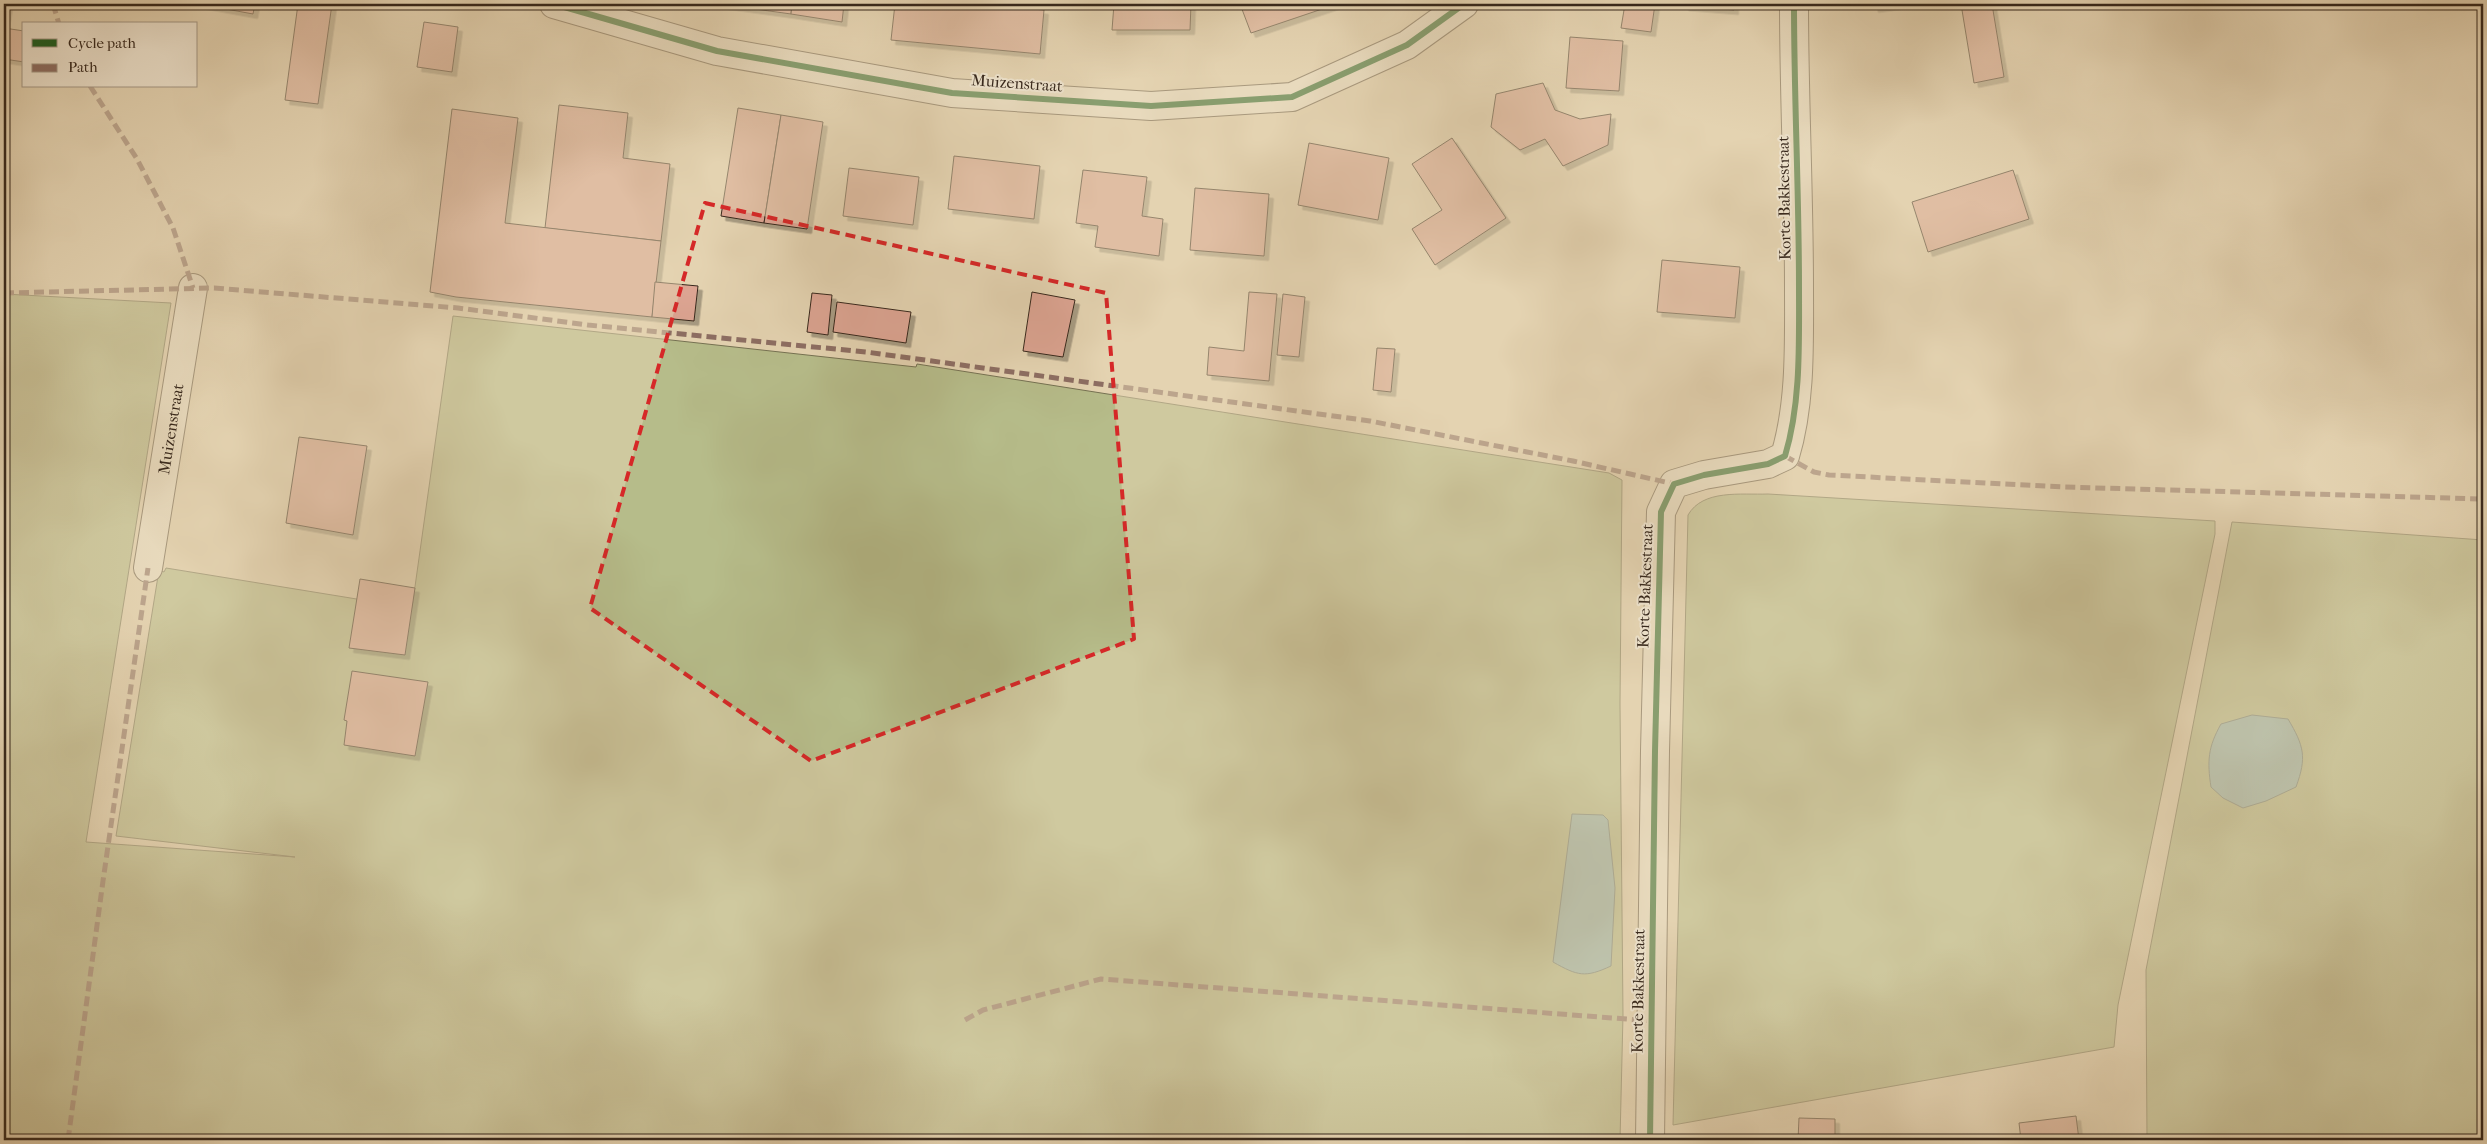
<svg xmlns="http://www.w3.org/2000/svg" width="2487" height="1144" viewBox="0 0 2487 1144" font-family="'IM FELL French Canon',serif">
	<defs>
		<filter id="shadow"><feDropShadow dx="4.5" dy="4.5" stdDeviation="0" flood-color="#0004"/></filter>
	</defs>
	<rect width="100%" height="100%" fill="#e4d3b1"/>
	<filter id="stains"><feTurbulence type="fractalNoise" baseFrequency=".004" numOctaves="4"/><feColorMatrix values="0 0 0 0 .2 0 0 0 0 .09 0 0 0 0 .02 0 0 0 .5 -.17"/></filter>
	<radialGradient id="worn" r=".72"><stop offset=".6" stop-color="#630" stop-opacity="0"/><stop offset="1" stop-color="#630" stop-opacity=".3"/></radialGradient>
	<!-- green -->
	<g fill="#b6bc8a" stroke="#767253">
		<path d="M4,294L171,303L86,842L295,857L116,836L159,570L164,572L166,568L412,608L453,316L916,367L917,364L1609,473L1622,480L1620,704L1623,1015L1620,1140H4Z"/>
		<path d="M1768,494L2215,521V534L2118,1005L2114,1047L1673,1125L1688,515C1703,489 1741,495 1768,494Z"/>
		<path d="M2232,522L2483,540V1140H2147L2146,970Z"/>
	</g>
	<!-- water -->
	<g fill="#95b7b0" stroke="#6f7e75">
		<path d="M2252,715L2288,719C2304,746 2307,757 2296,787L2266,801L2243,808L2223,798L2211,787C2207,761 2208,747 2221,724Z"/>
		<path d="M1572,814L1603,815L1608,820L1615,888L1611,966C1585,978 1578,976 1553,962Z"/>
	</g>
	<!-- building -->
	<g fill="#dca492" stroke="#37281c" filter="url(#shadow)">
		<path d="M4,4H8L4,28L24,31V62L4,59Z"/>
		<path d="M199,4H255L253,14Z"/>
		<path d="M298,4H332L318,104L285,100Z"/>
		<path d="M719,4H792L791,14Z"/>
		<path d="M792,4H844L842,22L791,14Z"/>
		<path d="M895,4H976L1044,10L1040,54L891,40Z"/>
		<path d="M1114,4H1191L1190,30H1112Z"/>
		<path d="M1240,4H1337L1251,33Z"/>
		<path d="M1625,4H1655L1651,32L1621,28Z"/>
		<path d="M1684,4H1734V10L1684,6Z"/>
		<path d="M1873,4H1901L1874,8Z"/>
		<path d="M1961,4H1992L2004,77L1974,83Z"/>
		<path d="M424,22L458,27L452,72L417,67Z"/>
		<path d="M1570,37L1623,41L1619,91L1566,88Z"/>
		<path d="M1543,83L1555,110L1580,119L1611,114L1608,145L1563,166L1545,139L1520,150L1491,127L1496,94Z"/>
		<path d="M559,105L628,113L623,158L670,164L661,241L545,228Z"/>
		<path d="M738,108L781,115L764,223L721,216Z"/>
		<path d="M452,109L518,118L505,223L661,241L652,317L456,297L430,292Z"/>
		<path d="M781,115L823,122L807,229L764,223Z"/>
		<path d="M1452,138L1506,218L1435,265L1412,229L1442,210L1412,164Z"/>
		<path d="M1309,143L1389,158L1378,220L1298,205Z"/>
		<path d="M954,156L1040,166L1034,219L948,209Z"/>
		<path d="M849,168L919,177L913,225L843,216Z"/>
		<path d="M1083,170L1147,177L1142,216L1163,219L1159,256L1095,247L1098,226L1076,223Z"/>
		<path d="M2013,170L2029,219L1928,252L1912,202Z"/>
		<path d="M1195,188L1269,194L1264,256L1190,250Z"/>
		<path d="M1662,260L1740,267L1735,318L1657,312Z"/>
		<path d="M655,282L698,286L694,321L652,317Z"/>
		<path d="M1032,292L1075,300L1063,357L1023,351Z"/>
		<path d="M1249,292L1277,294L1269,381L1207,375L1209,347L1244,351Z"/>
		<path d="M812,293L832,295L828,335L807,332Z"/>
		<path d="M1283,294L1305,297L1299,357L1277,355Z"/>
		<path d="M837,302L911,312L906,343L833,332Z"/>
		<path d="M1377,348L1395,349L1391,392L1373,390Z"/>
		<path d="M299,437L367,446L353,535L286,523Z"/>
		<path d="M360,579L415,588L405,655L349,648Z"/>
		<path d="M352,671L428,682L415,756L344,745L347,721L344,720Z"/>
		<path d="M2076,1116L2079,1140H2021L2019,1123Z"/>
		<path d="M1799,1118L1835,1119V1139L1798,1140Z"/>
	</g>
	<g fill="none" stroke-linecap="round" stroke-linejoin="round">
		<!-- minor casing -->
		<g stroke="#625341" stroke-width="30">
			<g id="minor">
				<path d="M554,4L717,51L952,93L1151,106L1292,97L1407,45L1464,4"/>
				<path id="s1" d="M148,568L193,288"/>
				<path d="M1650,1140L1655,751L1661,512L1674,484L1704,475L1768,464L1785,456C1801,403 1799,343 1799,287C1799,193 1794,98 1794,4"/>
			</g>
		</g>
		<!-- minor -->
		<use href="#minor" stroke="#ede2cc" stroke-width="28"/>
		<!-- quiet -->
		<g stroke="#8d6e63" stroke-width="5" stroke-dasharray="10 5" stroke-linecap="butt">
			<path d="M53,4L59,24"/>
			<path d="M90,86L137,159L173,228L193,288"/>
			<path d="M4,293L214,288L458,308L588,325L866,352L1370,421L1573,461L1674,484"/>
			<path d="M1785,456L1814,472L1829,475L2064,487L2483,499"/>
			<path d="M965,1020L983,1010L1101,979L1652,1021"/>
			<path d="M68,1140L103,881L148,568"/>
		</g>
		<!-- cycleway casing -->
		<g stroke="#ede2cc" stroke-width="9">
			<g id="cycleway">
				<path d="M554,4L717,51L952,93L1151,106L1292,97L1407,45L1464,4"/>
				<path d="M1650,1140L1655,751L1661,512L1674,484L1704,475L1768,464L1785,456C1801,403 1799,343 1799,287C1799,193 1794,98 1794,4"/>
			</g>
		</g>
		<!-- cycleway -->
		<use href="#cycleway" stroke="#1b5e20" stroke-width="6"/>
	</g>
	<!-- marked area -->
	<path d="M0 0H2487V1144H0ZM705,203L1106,293L1134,639L811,761L590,608Z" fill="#e4d3b1" fill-opacity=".55" fill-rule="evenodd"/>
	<path fill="none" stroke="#d62828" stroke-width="4" stroke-dasharray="10 6" stroke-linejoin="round" d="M705,203L1106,293L1134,639L811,761L590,608Z"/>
	<g text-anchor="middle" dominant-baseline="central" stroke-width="4" stroke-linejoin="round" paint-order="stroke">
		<!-- street labels -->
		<g font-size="16" fill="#37281c" stroke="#ede2cc">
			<text transform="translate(1017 83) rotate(4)">Muizenstraat</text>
			<text transform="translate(1784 198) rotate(-91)">Korte Bakkestraat</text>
			<text stroke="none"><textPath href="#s1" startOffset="141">Muizenstraat</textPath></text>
			<text transform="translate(1645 586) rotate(-88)">Korte Bakkestraat</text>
			<text transform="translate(1638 991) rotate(-89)">Korte Bakkestraat</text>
		</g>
	</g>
	<!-- margin -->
	<rect width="2487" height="1144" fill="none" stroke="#e4d3b1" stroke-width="20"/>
	<rect x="5" y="5" width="2477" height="1134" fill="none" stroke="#37281c" stroke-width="2.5"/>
	<rect x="10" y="10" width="2467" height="1124" fill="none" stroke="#37281c"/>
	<!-- legend -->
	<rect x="22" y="22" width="175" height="65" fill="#ede2cc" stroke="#a49886"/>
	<rect x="32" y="39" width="25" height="8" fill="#1b5e20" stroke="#a49886"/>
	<text x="68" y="48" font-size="15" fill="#37281c">Cycle path</text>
	<rect x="32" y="64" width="25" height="8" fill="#8d6e63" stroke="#a49886"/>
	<text x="68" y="72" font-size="15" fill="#37281c">Path</text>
	<rect width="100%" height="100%" filter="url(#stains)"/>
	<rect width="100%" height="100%" fill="url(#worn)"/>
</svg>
